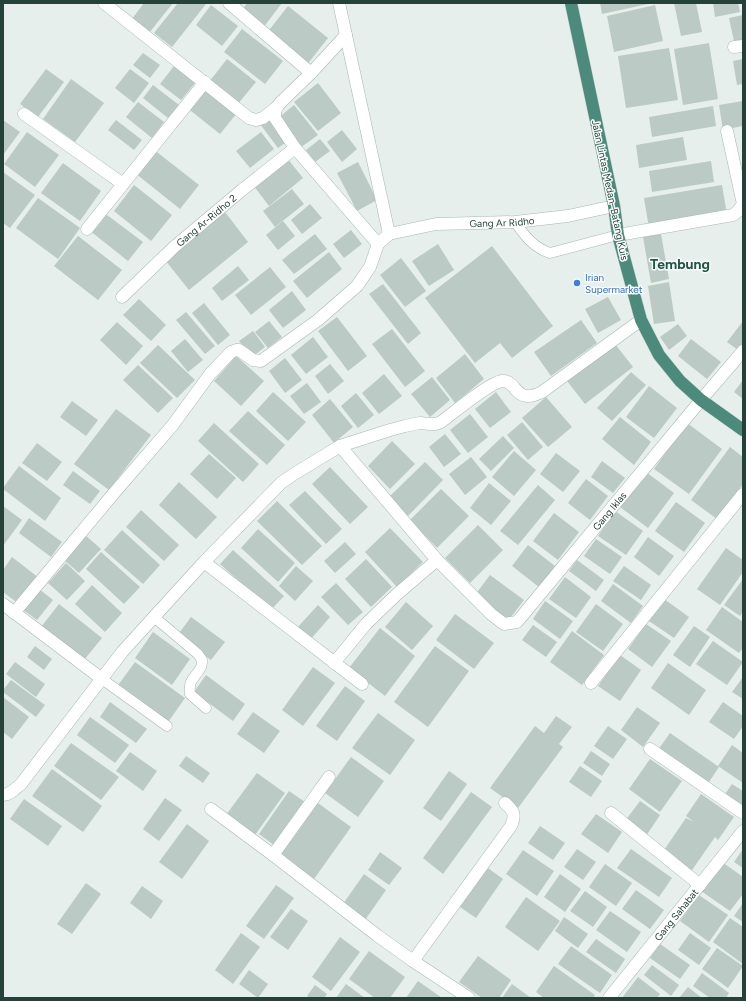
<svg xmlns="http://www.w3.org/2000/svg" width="746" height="1001" viewBox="0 0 746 1001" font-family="Figtree,sans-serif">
	<rect width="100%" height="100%" fill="#e6efeb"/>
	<!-- building -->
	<g fill="#bbcac4">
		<path d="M144,3H173L149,33L132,19Z"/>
		<path d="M178,3H205L206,4L172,47L154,33Z"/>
		<path d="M247,3H282L263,28L241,11Z"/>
		<path d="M600,3H648V4L602,14Z"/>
		<path d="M674,3H696L702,32L681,36Z"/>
		<path d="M713,3H738L740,12L715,17Z"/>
		<path d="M211,5L238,26L222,46L196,25Z"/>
		<path d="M655,5L663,41L614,52L607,16Z"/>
		<path d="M288,6L328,38L306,66L266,34Z"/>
		<path d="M743,15V44L735,46L729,18Z"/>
		<path d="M242,29L283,61L265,84L224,52Z"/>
		<path d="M709,43L718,99L683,105L674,49Z"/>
		<path d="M669,48L678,100L626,108L618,56Z"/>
		<path d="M143,53L160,65L150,78L133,65Z"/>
		<path d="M227,59L256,82L237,105L209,82Z"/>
		<path d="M743,59V84L737,85L733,61Z"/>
		<path d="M174,66L195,83L181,100L160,84Z"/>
		<path d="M46,69L64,82L38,117L20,104Z"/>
		<path d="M130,69L149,83L134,103L115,88Z"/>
		<path d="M71,79L104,103L75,142L43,119Z"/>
		<path d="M318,83L341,113L318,131L294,102Z"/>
		<path d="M153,85L179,105L168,118L143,98Z"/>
		<path d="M202,86L237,113L220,134L186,107Z"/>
		<path d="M743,101V126L723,130L719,105Z"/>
		<path d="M138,102L164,122L152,138L126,117Z"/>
		<path d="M294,105L318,135L300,148L277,119Z"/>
		<path d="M713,106L716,126L652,137L649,117Z"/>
		<path d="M270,116L288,141L278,148L260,124Z"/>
		<path d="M3,120L20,132L3,155Z"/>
		<path d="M116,120L142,140L134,150L108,130Z"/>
		<path d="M342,130L357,149L342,162L327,142Z"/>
		<path d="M27,132L59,155L35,187L4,164Z"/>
		<path d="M261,132L274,149L250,168L236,151Z"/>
		<path d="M683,137L687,160L639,168L636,145Z"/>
		<path d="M320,139L330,151L315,162L306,150Z"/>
		<path d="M153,149L199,185L180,209L135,173Z"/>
		<path d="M287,158L303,178L269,206L253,185Z"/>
		<path d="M711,161L714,182L652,192L649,171Z"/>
		<path d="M358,162L377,200L357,211L337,173Z"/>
		<path d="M63,163L101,191L80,221L41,193Z"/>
		<path d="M3,172L35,195L10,228L3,223Z"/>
		<path d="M134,185L172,215L151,241L114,211Z"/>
		<path d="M722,185L727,215L649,228L644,198Z"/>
		<path d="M292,189L304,204L275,227L263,211Z"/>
		<path d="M38,198L80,228L58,259L16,228Z"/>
		<path d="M310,204L322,218L302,234L291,220Z"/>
		<path d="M103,212L143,242L128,261L89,230Z"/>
		<path d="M225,212L248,242L189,290L165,260Z"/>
		<path d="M283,221L295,236L278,250L266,235Z"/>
		<path d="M351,230L362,244L344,258L333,244Z"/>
		<path d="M315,234L327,249L294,274L282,260Z"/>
		<path d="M661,234L669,279L651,283L643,237Z"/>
		<path d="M78,236L122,270L98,300L54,266Z"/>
		<path d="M438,244L454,270L429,286L412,261Z"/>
		<path d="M492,246L553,326L512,358L500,343L475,363L425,298Z"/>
		<path d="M329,252L342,269L307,298L293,281Z"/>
		<path d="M401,258L426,291L405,307L380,275Z"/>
		<path d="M238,266L249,280L222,301L212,288Z"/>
		<path d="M270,267L286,287L251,315L235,295Z"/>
		<path d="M669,282L675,321L654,324L648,286Z"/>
		<path d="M383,284L421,333L408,344L369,294Z"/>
		<path d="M292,291L306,310L283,328L269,310Z"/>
		<path d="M608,297L621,320L598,333L585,309Z"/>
		<path d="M139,299L166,325L151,341L123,315Z"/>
		<path d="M204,303L230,335L218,345L192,313Z"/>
		<path d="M186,312L215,346L205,354L176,320Z"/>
		<path d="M337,317L367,356L348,371L318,331Z"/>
		<path d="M581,320L597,343L551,376L534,352Z"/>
		<path d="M269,321L282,337L268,348L255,332Z"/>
		<path d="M743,321V344L738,350L727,342Z"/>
		<path d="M117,322L143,346L126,365L100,340Z"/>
		<path d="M678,324L687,336L669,350L660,337Z"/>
		<path d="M392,329L425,371L405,387L372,344Z"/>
		<path d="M253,331L265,347L252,357L239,341Z"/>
		<path d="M313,337L328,357L306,374L291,355Z"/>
		<path d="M185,339L203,360L188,372L171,351Z"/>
		<path d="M691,339L721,362L707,379L678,356Z"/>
		<path d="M615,344L633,367L585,404L567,381Z"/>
		<path d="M158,345L195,380L177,398L140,363Z"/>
		<path d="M465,354L484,379L455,403L436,378Z"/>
		<path d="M236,356L264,381L241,406L214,381Z"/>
		<path d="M285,358L302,380L285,393L269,371Z"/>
		<path d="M330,364L344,381L328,394L315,376Z"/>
		<path d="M138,365L173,398L158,413L123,380Z"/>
		<path d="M631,372L646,385L612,421L597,408Z"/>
		<path d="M384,374L402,396L379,414L362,393Z"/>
		<path d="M432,377L450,400L430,417L411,394Z"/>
		<path d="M743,380V399L734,392Z"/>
		<path d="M307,383L321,402L304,414L290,396Z"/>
		<path d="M649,386L677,408L654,438L626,417Z"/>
		<path d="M273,392L306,422L288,441L256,411Z"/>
		<path d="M496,392L511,412L490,428L475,409Z"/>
		<path d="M356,393L374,415L358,428L341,406Z"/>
		<path d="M546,397L572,427L548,447L522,418Z"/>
		<path d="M330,399L353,427L334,443L312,415Z"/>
		<path d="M72,401L98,420L86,436L60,417Z"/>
		<path d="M116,409L151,435L109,490L74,464Z"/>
		<path d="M248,411L285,445L267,465L229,431Z"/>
		<path d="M470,414L488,437L468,453L450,430Z"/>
		<path d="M620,417L651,442L634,465L602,439Z"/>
		<path d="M522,422L543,447L528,460L507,435Z"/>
		<path d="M214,423L259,464L243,482L198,441Z"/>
		<path d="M687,423L722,449L689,494L654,469Z"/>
		<path d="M445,434L461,454L444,467L429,447Z"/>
		<path d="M503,436L514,448L491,471L479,459Z"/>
		<path d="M392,441L415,464L390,489L368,466Z"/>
		<path d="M37,443L62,462L47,481L22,463Z"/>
		<path d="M730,447L743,457V484L717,519L691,500Z"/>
		<path d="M514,451L536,470L514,496L492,477Z"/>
		<path d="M556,453L580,471L563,492L540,474Z"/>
		<path d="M209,454L236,478L217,499L190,474Z"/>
		<path d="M471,457L487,477L465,495L449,474Z"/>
		<path d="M602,461L625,478L613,493L591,477Z"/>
		<path d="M425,462L443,480L407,517L388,498Z"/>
		<path d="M19,466L61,498L45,521L3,489V488Z"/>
		<path d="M330,467L368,507L350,524L312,484Z"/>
		<path d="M73,471L100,491L90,504L63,485Z"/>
		<path d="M646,472L674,493L648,528L620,507Z"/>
		<path d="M586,479L608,496L590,520L568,503Z"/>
		<path d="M179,482L217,517L196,539L159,505Z"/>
		<path d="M489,483L511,501L491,525L470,508Z"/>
		<path d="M538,485L555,500L518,545L500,531Z"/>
		<path d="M441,489L469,516L437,548L410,520Z"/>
		<path d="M305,491L342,529L326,544L289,505Z"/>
		<path d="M277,501L322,546L302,565L257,521Z"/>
		<path d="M676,502L705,523L684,552L655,531Z"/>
		<path d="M3,506L22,520L3,546Z"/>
		<path d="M141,510L179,545L164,561L126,527Z"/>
		<path d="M615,511L643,531L626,555L598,536Z"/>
		<path d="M554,513L579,532L558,560L533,541Z"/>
		<path d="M29,518L62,542L51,557L19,533Z"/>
		<path d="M478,525L503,550L470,583L445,558Z"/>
		<path d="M390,528L423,562L397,587L365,552Z"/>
		<path d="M258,529L295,563L278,582L241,548Z"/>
		<path d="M122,530L160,565L143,584L104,550Z"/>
		<path d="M85,535L101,549L79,573L63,559Z"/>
		<path d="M648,537L674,556L659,576L634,557Z"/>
		<path d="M596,539L622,557L610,574L584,556Z"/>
		<path d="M345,542L356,554L335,573L324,561Z"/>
		<path d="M528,545L555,566L539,587L512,566Z"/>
		<path d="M726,548L743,560V572L720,605L697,589Z"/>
		<path d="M233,550L284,596L271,610L220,564Z"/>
		<path d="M101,552L140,587L124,604L86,569Z"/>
		<path d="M12,557L39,578L19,604L3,592V570Z"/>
		<path d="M366,559L392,587L371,607L345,579Z"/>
		<path d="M577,560L604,580L596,591L569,571Z"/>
		<path d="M66,563L85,581L67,600L48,583Z"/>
		<path d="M296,566L313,581L295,601L279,586Z"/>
		<path d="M624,566L651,585L641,600L613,581Z"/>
		<path d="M490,575L524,600L508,621L475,595Z"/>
		<path d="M565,577L591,597L576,618L549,599Z"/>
		<path d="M743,579V612L740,616L724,605Z"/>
		<path d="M336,583L363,612L348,625L321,597Z"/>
		<path d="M613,584L643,606L631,623L601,601Z"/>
		<path d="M92,585L122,613L105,632L75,604Z"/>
		<path d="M39,589L53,600L37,620L22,609Z"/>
		<path d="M664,599L689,617L674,638L649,621Z"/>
		<path d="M545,601L573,621L560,639L533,619Z"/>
		<path d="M406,602L433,626L412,650L385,627Z"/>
		<path d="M59,604L102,638L84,660L41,627Z"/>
		<path d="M596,604L623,624L603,651L576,632Z"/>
		<path d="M318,605L330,617L310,640L297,628Z"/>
		<path d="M722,607L743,622V648L739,653L706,630Z"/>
		<path d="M455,614L494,643L474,669L436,640Z"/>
		<path d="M191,617L225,642L211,660L177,636Z"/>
		<path d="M646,624L671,641L652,667L628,649Z"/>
		<path d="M533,625L557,642L546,657L522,640Z"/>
		<path d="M694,626L710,637L690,667L673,655Z"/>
		<path d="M380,628L415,656L385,696L349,668Z"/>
		<path d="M572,631L604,655L582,685L550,662Z"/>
		<path d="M153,632L190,659L172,685L135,658Z"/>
		<path d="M713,641L743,662L727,685L696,664Z"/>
		<path d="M35,646L52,659L44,670L27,657Z"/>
		<path d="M435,646L469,671L428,727L394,702Z"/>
		<path d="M620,655L641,670L620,701L598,686Z"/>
		<path d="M15,662L45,684L36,697L6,674Z"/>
		<path d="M135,662L185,698L166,725L116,688Z"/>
		<path d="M668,663L706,690L689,715L651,688Z"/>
		<path d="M313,667L335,683L303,726L282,710Z"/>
		<path d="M206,675L245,704L233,721L194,692Z"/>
		<path d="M743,677V699L732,692Z"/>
		<path d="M11,680L45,705L36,717L3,692V690Z"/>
		<path d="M345,686L365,701L337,741L316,726Z"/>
		<path d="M3,697L29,717L12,739L3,732Z"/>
		<path d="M110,702L147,729L136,743L100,717Z"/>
		<path d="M723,702L743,716V726L734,739L709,722Z"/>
		<path d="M637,707L660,723L643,747L621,730Z"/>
		<path d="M253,712L280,731L264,753L237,734Z"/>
		<path d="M378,713L415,740L390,775L352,748Z"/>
		<path d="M556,716L572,727L559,744L563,747L518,808L490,788L535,726L544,733Z"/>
		<path d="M90,717L129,745L115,763L77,735Z"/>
		<path d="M608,726L627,739L613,759L594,746Z"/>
		<path d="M670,733L719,767L707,785L658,750Z"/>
		<path d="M71,743L119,777L101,800L54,766Z"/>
		<path d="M732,745L743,753V783L718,766Z"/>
		<path d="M591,751L610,764L602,776L583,763Z"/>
		<path d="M130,752L157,771L143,791L116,771Z"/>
		<path d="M186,756L210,773L203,783L179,766Z"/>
		<path d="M351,757L384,781L358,817L325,793Z"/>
		<path d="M650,759L682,781L660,812L629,789Z"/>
		<path d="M580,766L602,781L591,797L569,782Z"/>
		<path d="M52,769L102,806L83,832L32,796Z"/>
		<path d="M449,771L467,784L441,821L423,808Z"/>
		<path d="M257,773L285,793L255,835L226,815Z"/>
		<path d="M732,784L743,791V811L723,797Z"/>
		<path d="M289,791L305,802L274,845L259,834Z"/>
		<path d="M471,792L492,807L443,874L423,858Z"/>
		<path d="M701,794L734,817L718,840L715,837L690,873L662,853L686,818L694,822L686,816Z"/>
		<path d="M165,798L182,810L159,841L143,829Z"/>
		<path d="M24,799L62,826L48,846L10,819Z"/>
		<path d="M315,801L351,827L314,879L278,853Z"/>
		<path d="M640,801L660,815L646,836L625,821Z"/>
		<path d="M596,814L622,832L608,853L581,834Z"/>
		<path d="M187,824L209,841L182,879L159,862Z"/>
		<path d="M540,826L565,843L553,860L528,843Z"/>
		<path d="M577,849L596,862L583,880L564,867Z"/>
		<path d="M631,849L672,878L659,897L617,868Z"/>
		<path d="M743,849V868L734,862Z"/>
		<path d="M523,850L554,871L537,896L506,874Z"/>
		<path d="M380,852L402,868L389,885L368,870Z"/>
		<path d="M722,862L743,877V894L730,911L701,891Z"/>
		<path d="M605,864L632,883L616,906L589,887Z"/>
		<path d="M488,868L503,879L476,918L460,907Z"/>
		<path d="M364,874L386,890L365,920L343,904Z"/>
		<path d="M560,874L581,889L565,912L544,897Z"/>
		<path d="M86,883L101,894L72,934L57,924Z"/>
		<path d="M276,885L294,898L264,939L246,926Z"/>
		<path d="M142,886L163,901L151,919L130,903Z"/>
		<path d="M636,890L664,910L650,929L622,909Z"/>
		<path d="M585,891L607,907L593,927L570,911Z"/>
		<path d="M699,895L728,915L709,942L680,921Z"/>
		<path d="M526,897L560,921L538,951L505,927Z"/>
		<path d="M743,903V922L734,916Z"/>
		<path d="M291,909L308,921L288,950L270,937Z"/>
		<path d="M610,911L641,932L627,952L596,930Z"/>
		<path d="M564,917L588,934L578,948L555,931Z"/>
		<path d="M730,918L743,927V964L713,942Z"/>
		<path d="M241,933L260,947L233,984L215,970Z"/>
		<path d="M690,933L711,948L699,965L678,950Z"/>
		<path d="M340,937L360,952L331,991L312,977Z"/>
		<path d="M596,939L625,959L616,973L586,952Z"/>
		<path d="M660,944L690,965L680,979L650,958Z"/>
		<path d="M571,946L612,975L600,993L558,964Z"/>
		<path d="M717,948L743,966L728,988L702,969Z"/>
		<path d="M369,951L405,977L390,998H375L349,979Z"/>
		<path d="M478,956L511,980L499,998H482L459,982Z"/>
		<path d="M652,965L679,985L671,996L644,975Z"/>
		<path d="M554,966L595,995L593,998H544L536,992Z"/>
		<path d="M249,970L268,984L258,998L239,984Z"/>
		<path d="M702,973L729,993L726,998H710L693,986Z"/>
		<path d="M638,977L660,994L657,998H622Z"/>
		<path d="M418,981L442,998H406Z"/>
		<path d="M346,984L365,998H336Z"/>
		<path d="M512,984L531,998H502Z"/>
		<path d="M315,985L327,994L324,998H310L307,996Z"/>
		<path d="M688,987L702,998H679Z"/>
	</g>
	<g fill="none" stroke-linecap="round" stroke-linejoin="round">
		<!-- service casing -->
		<g stroke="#a8b8b2" stroke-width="11">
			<g id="service">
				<path d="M515,222C524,235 534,248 550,253L618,235"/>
				<path d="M154,617L198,654L202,660C202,662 202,665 201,667C196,678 188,678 190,694L206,708"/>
				<path d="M102,679L167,726"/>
			</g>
		</g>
		<!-- minor casing -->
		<g stroke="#a8b8b2" stroke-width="13">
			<g id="minor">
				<path d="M104,3L249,118L256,120L263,118L277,107"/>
				<path d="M229,3L311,73"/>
				<path d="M339,3L389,234"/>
				<path d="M346,35L311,73L280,103L277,107L275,112V118L295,148L378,244"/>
				<path d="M734,47L743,46"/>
				<path d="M24,114L123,184"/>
				<path d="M87,229L205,82"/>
				<path id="s1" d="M389,234L436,224L515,222L568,216L614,206"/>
				<path d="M618,235L733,215L738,211L743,204L727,131"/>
				<path id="s2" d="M122,297L174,247L242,190L295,148"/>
				<path id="s3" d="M340,446L437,560L491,614L504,624L517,622L701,400L743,351"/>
				<path d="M204,562L362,684"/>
				<path d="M3,604L102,679"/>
				<path d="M14,613L114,493L172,426L210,374L231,352L236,350H239L253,360L261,361L318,320L357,286L370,267L378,244L389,234"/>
				<path d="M334,663L366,624L396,595L437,560"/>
				<path d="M591,683L743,494"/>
				<path d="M650,749L743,813"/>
				<path d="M3,795C10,795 16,788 21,784L123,651L204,562L281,483L294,474L340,446L390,430L405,426L420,423L430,424H436L441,422C453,413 489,383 502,381C518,380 514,406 542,392L641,320"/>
				<path d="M211,809L273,855L378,936L413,961L469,998"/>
				<path d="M611,813L700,885"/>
				<path d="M273,855L329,777"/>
				<path d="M413,961L511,826C516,815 514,811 505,803"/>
				<path id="s4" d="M609,998L743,831"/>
			</g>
		</g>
		<!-- trunk casing -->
		<g stroke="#c2cac8" stroke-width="13">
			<path id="trunk" d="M571,3L614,206L618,235L641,320L659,355L680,381L701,400L743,430"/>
		</g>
		<!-- service -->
		<use href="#service" stroke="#fff" stroke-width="10"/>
		<!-- minor -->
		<use href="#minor" stroke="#fff" stroke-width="12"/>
		<!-- trunk -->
		<use href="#trunk" stroke="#4c8a7c" stroke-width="12"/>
	</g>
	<!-- markers -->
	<circle fill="#3f7fe0" stroke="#f7fbf9" stroke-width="1.5" cx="577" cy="283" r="4"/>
	<g text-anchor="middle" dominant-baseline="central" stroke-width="3" stroke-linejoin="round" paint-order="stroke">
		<!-- street labels -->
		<g font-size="10" fill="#24423a" stroke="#f7fbf9">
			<text transform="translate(610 190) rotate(78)">Jalan Lintas Medan–Batang Kuis</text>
			<text stroke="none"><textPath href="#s2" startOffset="114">Gang Ar-Ridho 2</textPath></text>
			<text stroke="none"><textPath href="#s1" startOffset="114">Gang Ar Ridho</textPath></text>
			<text stroke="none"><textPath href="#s3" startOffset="400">Gang Iklas</textPath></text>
			<text stroke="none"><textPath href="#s4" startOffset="107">Gang Sahabat</textPath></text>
		</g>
		<!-- shop labels -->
		<g font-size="10" fill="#366cbe" stroke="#f7fbf9" text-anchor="start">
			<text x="585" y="277">Irian<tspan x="585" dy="12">Supermarket</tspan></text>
		</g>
		<!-- district labels -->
		<g font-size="14" font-weight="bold" fill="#1f5548" stroke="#f7fbf9">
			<text x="680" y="264">Tembung</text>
		</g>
	</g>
	<!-- border -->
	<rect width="746" height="1001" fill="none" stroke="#24423a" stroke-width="8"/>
</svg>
